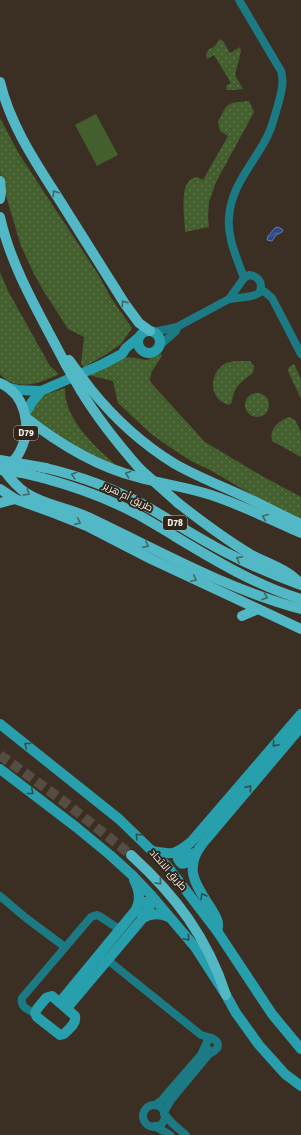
<svg xmlns="http://www.w3.org/2000/svg" width="301" height="1135" viewBox="0 0 301 1135" font-family="Signika,Cairo,sans-serif">
	<defs>
		<pattern id="garden-dots" width="8" height="8" patternUnits="userSpaceOnUse"><rect width="8" height="8" fill="#435f2d"/><path d="M2 2h.1M6 6h.1" fill="none" stroke="#5f764b" stroke-width="1.8" stroke-linecap="round"/></pattern>
		<pattern id="water-waves" width="16" height="10" patternUnits="userSpaceOnUse"><rect width="16" height="10" fill="#2a4891"/><path d="M0 5q4-4 8 0t8 0" fill="none" stroke="#4a63a0"/></pattern>
	</defs>
	<rect width="100%" height="100%" fill="#3b2f24"/>
	<!-- garden -->
	<g fill="url(#garden-dots)">
		<path d="M220,39L223,41L230,53L240,47L241,51L235,75L243,89L235,90H227L226,88L227,85L231,83L214,55L207,59L206,55L208,50L215,46Z"/>
		<path d="M249,101L254,112L216,182L209,202L208,218L209,227L185,232C185,218 179,188 191,179C191,179 196,177 197,177L203,180L228,136L220,131L218,122C228,102 226,103 249,101Z"/>
		<path d="M0,118L19,154L98,274L111,298L132,328L121,344L105,355L84,367L81,364L84,337L68,329L43,290L34,274L21,246L1,179L0,171Z"/>
		<path d="M0,272L8,291L50,366L59,374C44,381 27,389 10,382C6,381 3,377 0,374Z"/>
		<path d="M161,354L162,356L151,373L150,381L153,385L205,442L262,476L301,497V520L266,503L210,470L191,461L168,446L150,433L118,403L113,381L88,375L115,362L129,357L146,360Z"/>
		<path d="M235,361H250L254,366L253,373C241,382 234,386 232,402L229,405C210,400 208,376 223,365C226,362 231,362 235,361Z"/>
		<path d="M294,364L301,379V399L288,371L289,367Z"/>
		<path d="M65,388C65,392 65,396 66,400C72,427 100,451 119,468L75,450L44,431L29,413L36,400L47,394Z"/>
		<circle cx="257" cy="405" r="12"/>
		<path d="M289,417L295,420L301,432V457L272,441C269,429 278,421 289,417Z"/>
	</g>
	<!-- pitch -->
	<path fill="#435f2d" d="M96,114L118,155L97,166L75,125Z"/>
	<!-- water -->
	<path fill="url(#water-waves)" stroke="#677aaa" d="M277,227L280,228L283,230L282,232L276,235L272,241L267,240L268,236L275,228Z"/>
	<g fill="none" stroke-linecap="round" stroke-linejoin="round">
		<!-- primary-tunnel -->
		<path stroke="#574c41" stroke-width="10" stroke-dasharray="10 5" stroke-linecap="butt" d="M0,755L62,800L131,855"/>
		<!-- street -->
		<g stroke="#1c7a85" stroke-width="8">
			<path d="M239,0L281,71C284,81 282,90 279,101C276,112 273,124 268,135C255,162 231,185 229,217C227,238 237,258 244,278"/>
			<path d="M249,275C259,276 264,284 259,293C253,298 238,297 229,299L244,278Z"/>
			<path d="M261,290L265,292L272,298L301,354"/>
			<path d="M154,332L177,327L229,299"/>
			<path d="M158,347L176,331L177,327"/>
			<path d="M0,896L26,918L65,947"/>
			<path d="M104,957L201,1035L212,1038"/>
			<path d="M35,1013C28,1010 20,1007 22,998L91,917L97,915C106,919 112,926 121,929"/>
			<circle cx="212" cy="1045" r="6"/>
			<path d="M155,1105L162,1100L167,1094L201,1055L206,1044"/>
			<circle cx="154" cy="1116" r="11"/>
			<path d="M164,1112L171,1100L209,1054L214,1051"/>
			<path d="M164,1114L173,1124L186,1135"/>
			<path d="M155,1126L170,1135"/>
		</g>
		<!-- secondary -->
		<g stroke="#289fad" stroke-width="10">
			<circle cx="149" cy="342" r="11"/>
			<path d="M9,388L18,390L41,391L103,364L122,354L126,348L138,338"/>
			<path d="M25,414L32,402L41,391"/>
			<path d="M0,724L119,819L152,851L168,867L217,931L272,1014L301,1049"/>
			<path d="M0,769L76,827L110,855L132,875L151,895L195,947L226,995L236,1013L259,1045L285,1074L301,1086"/>
			<path d="M186,850L179,858L178,859C184,870 189,859 194,853"/>
			<path d="M152,851C173,855 175,855 191,842L301,714"/>
			<path d="M137,907L143,902H145L150,905L149,910L142,916"/>
			<path d="M217,931C220,922 216,917 212,910C197,886 182,870 203,843L301,727"/>
			<path d="M52,996L75,1016C77,1023 69,1029 64,1034L60,1035L37,1017L35,1013L37,1009L46,998L48,997Z"/>
			<path d="M60,1002L135,911C141,901 140,891 134,880"/>
			<path d="M67,1008L143,918C151,913 159,913 169,917"/>
		</g>
		<!-- primary -->
		<g stroke="#53b8c5" stroke-width="10">
			<path d="M0,82C10,124 34,160 57,196C80,232 102,268 125,304L139,323L150,331"/>
			<path d="M0,181L1,192L0,199"/>
			<path d="M0,217C12,270 41,316 66,365"/>
			<path d="M0,383C24,393 32,424 22,447C19,455 14,461 8,467"/>
			<path d="M89,387C113,417 142,444 175,464C196,476 219,485 241,495C261,504 281,515 301,524"/>
			<path d="M81,391C98,419 118,444 140,469"/>
			<path d="M25,417C59,444 95,466 137,477C162,484 187,487 211,495C242,505 271,520 301,533"/>
			<path d="M1,466C8,476 16,486 26,493C44,505 68,508 88,517C158,550 226,589 301,609"/>
			<path d="M46,468C79,476 111,487 142,504C171,520 199,539 229,554C252,566 276,576 301,585"/>
			<path d="M43,478C76,487 107,498 137,514C190,544 242,581 301,599"/>
			<path d="M0,489L15,499L54,513L87,526L151,559L301,629"/>
			<path d="M0,503L15,499"/>
			<path d="M178,503C201,521 225,539 250,554C266,563 285,568 298,581"/>
			<path d="M242,616L258,609"/>
			<path d="M131,855C176,896 207,937 226,995"/>
		</g>
		<!-- primary-bridge -->
		<g stroke="#53b8c5" stroke-width="10">
			<path d="M69,360L89,387"/>
			<path d="M66,365L81,391"/>
			<path d="M0,460L46,468"/>
			<path d="M140,469L178,503"/>
			<path d="M0,470L22,473L43,478"/>
		</g>
	</g>
	<!-- one-way arrows -->
	<defs><path id="oneway-chevron" d="M-2-3.5L2.5 0L-2 3.5" fill="none" stroke-width="1.6" stroke-linecap="round" stroke-linejoin="round"/></defs>
	<g stroke="#406767">
		<use href="#oneway-chevron" transform="translate(55 193) rotate(-122)"/>
		<use href="#oneway-chevron" transform="translate(124 303) rotate(-124)"/>
		<use href="#oneway-chevron" transform="translate(128 474) rotate(-162)"/>
		<use href="#oneway-chevron" transform="translate(74 475) rotate(-163)"/>
		<use href="#oneway-chevron" transform="translate(27 493) rotate(32)"/>
		<use href="#oneway-chevron" transform="translate(265 517) rotate(-157)"/>
		<use href="#oneway-chevron" transform="translate(78 522) rotate(24)"/>
		<use href="#oneway-chevron" transform="translate(146 545) rotate(26)"/>
		<use href="#oneway-chevron" transform="translate(239 559) rotate(-153)"/>
		<use href="#oneway-chevron" transform="translate(194 579) rotate(25)"/>
		<use href="#oneway-chevron" transform="translate(265 597) rotate(20)"/>
		<use href="#oneway-chevron" transform="translate(159 882) rotate(48)"/>
	</g>
	<g stroke="#2d504d">
		<use href="#oneway-chevron" transform="translate(275 744) rotate(131)"/>
		<use href="#oneway-chevron" transform="translate(27 745) rotate(-142)"/>
		<use href="#oneway-chevron" transform="translate(249 788) rotate(-50)"/>
		<use href="#oneway-chevron" transform="translate(31 792) rotate(38)"/>
		<use href="#oneway-chevron" transform="translate(138 836) rotate(-135)"/>
		<use href="#oneway-chevron" transform="translate(203 896) rotate(-120)"/>
		<use href="#oneway-chevron" transform="translate(187 938) rotate(50)"/>
	</g>
	<g text-anchor="middle" dominant-baseline="central" stroke-width="4" stroke-linejoin="round" paint-order="stroke">
		<!-- shield labels -->
		<g fill="#30251a" stroke="#bab1a9" stroke-width="1">
			<rect x="14" y="426" width="24" height="14" rx="3"/>
			<rect x="163" y="516" width="24" height="14" rx="3"/>
		</g>
		<g font-size="9" font-weight="bold" fill="#f5ede6">
			<text x="26" y="433">D79</text>
			<text x="175" y="523">D78</text>
		</g>
		<!-- street labels -->
		<g font-size="10" fill="#f5ede6" stroke="#30251a">
			<text transform="translate(128 497) rotate(26)">طريق أم هرير</text>
			<text transform="translate(168 870) rotate(49)">طريق الاتحاد</text>
		</g>
	</g>
</svg>
